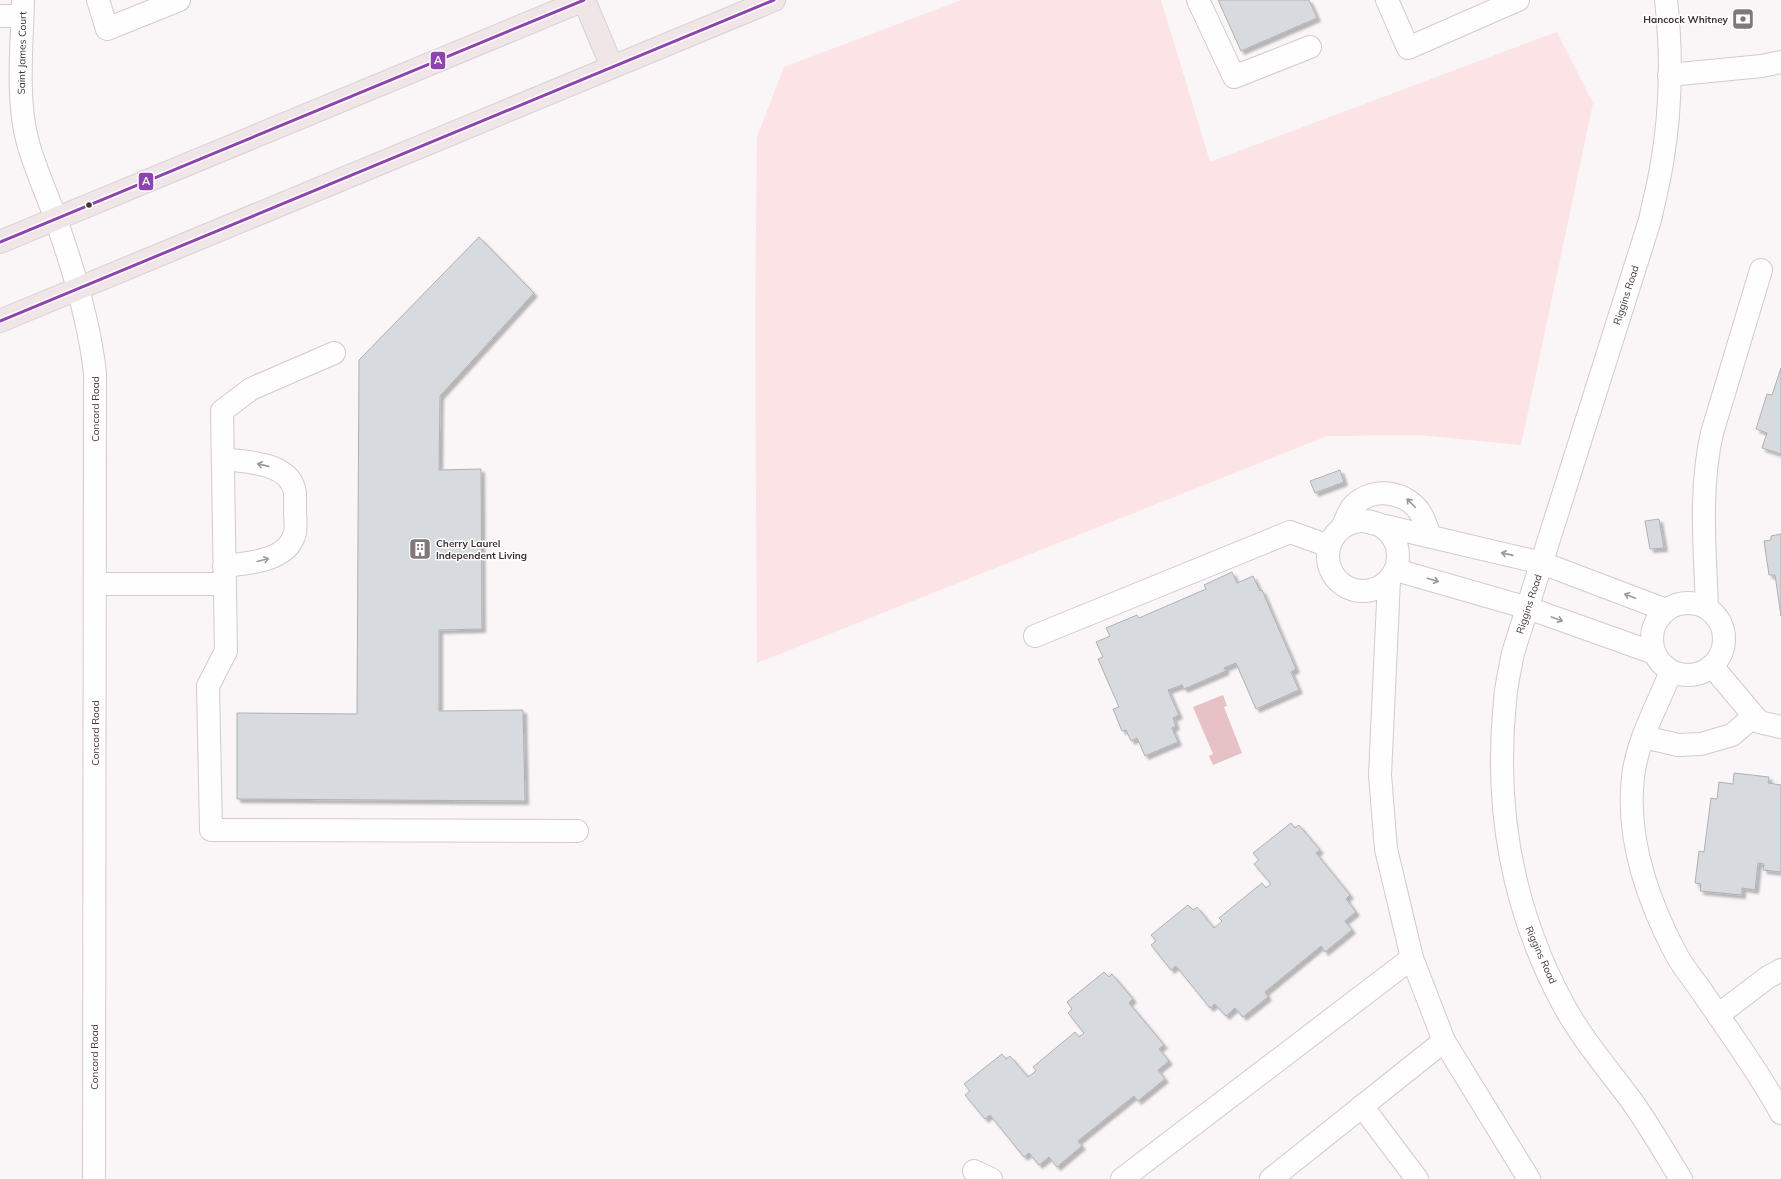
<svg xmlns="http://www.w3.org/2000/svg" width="1781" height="1179" viewBox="0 0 1781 1179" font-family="Mulish,sans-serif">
	<defs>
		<filter id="shadow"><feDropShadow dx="3.5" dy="3.5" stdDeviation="1" flood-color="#0004"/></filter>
	</defs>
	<rect width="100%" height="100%" fill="#faf5f6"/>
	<!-- green -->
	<path fill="#fbe3e6" d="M962,0H1161L1210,162L1557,32L1593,103L1521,445L1419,435L1327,436L757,663L755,323L757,137L784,67Z"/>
	<!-- water -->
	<path fill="#e6c1c6" d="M1223,695L1227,706L1224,707L1242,753L1213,765L1209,756L1213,754L1193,707Z"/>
	<!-- building -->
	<g fill="#d7dade" stroke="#afb1b5" filter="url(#shadow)">
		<path d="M1218,0H1309L1317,18L1241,51Z"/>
		<path d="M479,237L534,293L440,396L439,470L481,469L482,629L439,630V711L523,710L525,801L237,799V713L357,714L359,360Z"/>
		<path d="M1781,368V454L1762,448L1767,433L1756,429L1767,394L1772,395Z"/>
		<path d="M1340,470L1344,482L1315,493L1310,481Z"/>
		<path d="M1659,519L1664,548L1650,549L1645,521Z"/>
		<path d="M1781,534V616L1775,575H1769L1764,541L1771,540V536Z"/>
		<path d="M1232,572L1237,583L1253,576L1260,591L1262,590L1296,669L1291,672L1299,690L1256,709L1236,663L1224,668L1226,671L1184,689L1182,685L1168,690L1179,715L1173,718L1176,726L1172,728L1178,742L1145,756L1137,738L1131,741L1126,730L1122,731L1113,709L1119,707L1098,659L1103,657L1096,642L1110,636L1106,628L1137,615L1139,618L1206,589L1204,585Z"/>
		<path d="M1734,773L1769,777L1768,783L1781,785V872L1763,870L1764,864L1758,863L1755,890L1742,888V895L1700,891L1701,884L1695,883L1699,851L1704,852L1711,798L1717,799L1719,782L1733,784Z"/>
		<path d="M1291,823L1295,828L1299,825L1320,850L1316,853L1350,895L1346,899L1356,912L1345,921L1352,930L1325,952L1321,946L1265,992L1268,997L1243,1017L1235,1008L1226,1016L1215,1004L1210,1008L1176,966L1171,970L1151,945L1156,941L1151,935L1188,905L1193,910L1197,907L1214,928L1222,921L1219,918L1262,883L1266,888L1271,884L1254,864L1259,860L1253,853Z"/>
		<path d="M1104,972L1109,977L1112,974L1133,999L1129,1003L1164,1045L1159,1049L1169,1061L1158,1070L1165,1079L1138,1101L1134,1096L1078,1141L1082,1146L1057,1167L1049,1157L1039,1165L1029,1153L1024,1157L990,1115L985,1119L965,1095L970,1091L964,1084L1002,1054L1006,1059L1010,1056L1028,1077L1036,1071L1033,1067L1075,1032L1079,1037L1084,1033L1068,1013L1072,1009L1067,1002Z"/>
	</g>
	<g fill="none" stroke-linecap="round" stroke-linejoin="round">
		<!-- minor casing -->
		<g stroke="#d3cacb" stroke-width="24">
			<g id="minor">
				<path d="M23,0C22,44 16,100 28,143C35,168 46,192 55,217C73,267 89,320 95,373L94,1179"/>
				<path d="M98,0L107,29L179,0"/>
				<path d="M1198,0L1234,77L1310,47"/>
				<path d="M1387,0L1408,48L1518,0"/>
				<path d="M1666,0C1672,53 1671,110 1662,163C1659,182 1654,201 1650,220L1513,653C1510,669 1506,685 1505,701C1494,808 1512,909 1563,1004C1582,1039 1608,1069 1631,1100C1649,1125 1665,1153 1681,1179"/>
				<path d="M0,16H22"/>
				<path d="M1669,75L1762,66L1781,62"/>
				<path d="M334,353L251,389L222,411L226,651L208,686L211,830L577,831"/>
				<path d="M223,459C246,462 291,462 295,493C295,499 295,506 295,512C295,519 297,530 294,536C285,562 247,563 224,566"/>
				<circle cx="1363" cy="556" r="35"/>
				<path d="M1368,522L1542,563L1666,610"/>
				<path d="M1343,526C1346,520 1349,509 1354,505C1374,486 1407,491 1421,514C1425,521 1427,529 1430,536"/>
				<path d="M1396,570L1528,608L1654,653"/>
				<path d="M1389,580L1380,775L1386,849L1412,958L1444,1041L1529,1179"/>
				<path d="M95,584H225"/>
				<circle cx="1688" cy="639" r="36"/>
				<path d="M1707,608C1705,549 1699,490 1712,433L1761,270"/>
				<path d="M1035,636L1290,532L1329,546"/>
				<path d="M1712,666L1759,722L1781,727"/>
				<path d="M1671,671C1658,705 1637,740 1633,777C1626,838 1648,901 1676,954C1684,969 1696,982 1705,996C1731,1035 1759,1072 1781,1113"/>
				<path d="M1644,737L1678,745L1701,744L1732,735L1754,716"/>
				<path d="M1718,1015L1768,977L1781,970"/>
				<path d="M1362,1106L1417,1179"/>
				<path d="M974,1171L991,1179"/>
				<path d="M1122,1179L1412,958"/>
				<path d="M1271,1179L1444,1041"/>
			</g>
		</g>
		<!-- major casing -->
		<g stroke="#d7d2d3" stroke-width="24">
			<g id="major">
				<path d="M584,0L612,67"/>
				<path d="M0,242L584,0"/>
				<path d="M0,321L774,0"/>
			</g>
		</g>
		<!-- minor -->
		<use href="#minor" stroke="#fefefe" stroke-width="22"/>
		<!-- major -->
		<use href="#major" stroke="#f0e6e8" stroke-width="22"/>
		<!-- bus-1 casing -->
		<g stroke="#fff" stroke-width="6">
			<g id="bus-1">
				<path d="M0,242L584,0"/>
				<path d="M0,321L774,0"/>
			</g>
		</g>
		<!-- bus-1 -->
		<use href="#bus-1" stroke="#8e44ad" stroke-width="3"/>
	</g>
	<!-- one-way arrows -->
	<defs><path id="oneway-shaft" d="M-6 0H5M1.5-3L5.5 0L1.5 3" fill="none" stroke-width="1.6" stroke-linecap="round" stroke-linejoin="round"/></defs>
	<g stroke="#9f9899">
		<use href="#oneway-shaft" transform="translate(263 465) rotate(-167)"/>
		<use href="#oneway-shaft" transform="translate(1411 503) rotate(-134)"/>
		<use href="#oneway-shaft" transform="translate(1507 554) rotate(-167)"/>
		<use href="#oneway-shaft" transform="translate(263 560) rotate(-14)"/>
		<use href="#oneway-shaft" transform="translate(1433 580) rotate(16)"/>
		<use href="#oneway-shaft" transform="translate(1630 596) rotate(-159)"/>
		<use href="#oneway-shaft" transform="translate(1557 619) rotate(20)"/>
	</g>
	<!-- icons -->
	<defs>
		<g id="bank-square" transform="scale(1.15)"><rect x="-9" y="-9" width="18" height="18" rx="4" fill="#817778" stroke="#fff"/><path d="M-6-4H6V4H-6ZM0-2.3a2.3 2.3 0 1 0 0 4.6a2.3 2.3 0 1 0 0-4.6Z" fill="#fff"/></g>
		<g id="building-square" transform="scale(1.15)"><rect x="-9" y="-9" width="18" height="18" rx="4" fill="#817778" stroke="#fff"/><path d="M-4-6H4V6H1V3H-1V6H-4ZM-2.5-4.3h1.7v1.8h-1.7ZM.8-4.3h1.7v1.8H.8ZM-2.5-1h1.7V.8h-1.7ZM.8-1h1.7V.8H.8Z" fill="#fff"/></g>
	</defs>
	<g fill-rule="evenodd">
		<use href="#bank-square" x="1743" y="19"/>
		<use href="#building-square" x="420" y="549"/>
	</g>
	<!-- markers -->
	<circle fill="#403334" stroke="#fff" stroke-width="1.5" cx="89" cy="205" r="3.5"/>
	<g text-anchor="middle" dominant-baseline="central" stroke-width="3" stroke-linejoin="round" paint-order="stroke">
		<!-- poi labels -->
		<g font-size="10" font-weight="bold" fill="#403334" stroke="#fff" text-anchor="end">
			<text x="1728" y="19">Hancock Whitney</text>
			<text x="436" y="543" text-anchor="start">Cherry Laurel<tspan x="436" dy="12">Independent Living</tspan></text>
		</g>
		<!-- street labels -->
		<g font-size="10" fill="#403334" stroke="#fff">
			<text transform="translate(22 53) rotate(-89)">Saint James Court</text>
			<text transform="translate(1626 295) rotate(-72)">Riggins Road</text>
			<text transform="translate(95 409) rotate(-90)">Concord Road</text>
			<text transform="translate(1529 604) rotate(-72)">Riggins Road</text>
			<text transform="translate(95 733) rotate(-90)">Concord Road</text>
			<text transform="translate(1541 955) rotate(66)">Riggins Road</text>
			<text transform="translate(94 1057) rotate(-90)">Concord Road</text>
		</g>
	</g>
	<g stroke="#fff" stroke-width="1.5">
		<rect x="430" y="51" width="16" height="19" rx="4" fill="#8e44ad"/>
		<rect x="138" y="172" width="16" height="19" rx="4" fill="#8e44ad"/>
	</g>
	<g font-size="11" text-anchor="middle" font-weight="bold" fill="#fff">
		<text x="438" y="64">A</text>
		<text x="146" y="185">A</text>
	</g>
</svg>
